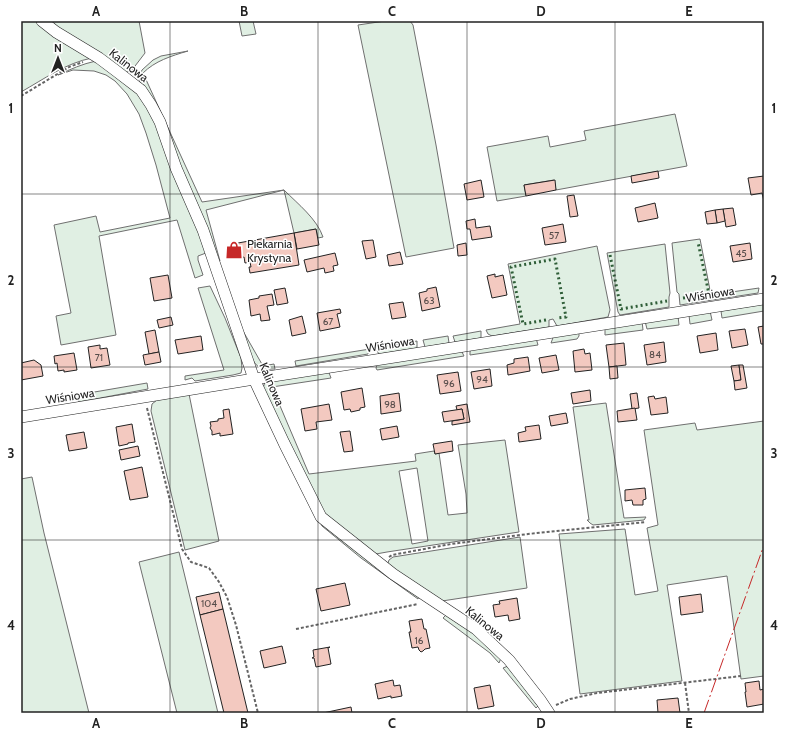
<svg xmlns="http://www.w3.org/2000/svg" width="785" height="734" viewBox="0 0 785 734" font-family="Cabin,sans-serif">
	<rect width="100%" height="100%" fill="#fff"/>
	<!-- green -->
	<g fill="#e0efe3" stroke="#6f6f6f" fill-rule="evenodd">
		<path d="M21,21H35L52,33L92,58C66,63 44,79 21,92Z"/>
		<path d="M49,21H139L145,53L132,70L125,73Z"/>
		<path d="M239,21H253L256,34L242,36Z"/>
		<path d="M385,21H410L413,25L436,145L454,248L406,257L358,25Z"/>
		<path d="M188,51C171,56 155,61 143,73L202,202L284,190C298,204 317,219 323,237L318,238L316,229L294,233L284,190L206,210L220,261L215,257L140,84L139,77L142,70L153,60L161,56Z"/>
		<path d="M96,61L132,87L150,107L199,229L206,253L198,256V260L203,275L195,278L177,220L99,236L116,335L61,345L56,316L71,313L54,225L96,216L100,232L170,218L156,165L146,133L139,114L127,94L115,81L106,75L94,71L73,70L58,75C71,69 82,64 96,61Z"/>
		<path d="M675,114L687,166L556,190L554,180L524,185L526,196L497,201L487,147L548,136L550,147L586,140L584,131Z"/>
		<path d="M700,239L711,295L759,288L758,293L680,305L679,294L677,292L672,243Z"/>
		<path d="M665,244L670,293L669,297V307L620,315L618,312L607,253Z"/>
		<path d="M597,246L610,310L608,317L557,326L553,319L549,320V327L492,336L488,334L486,330L520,324L508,264Z"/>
		<path d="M210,286L225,318L241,358L242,368L241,373L233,375L195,381L192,378L185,380V376L224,370L198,288Z"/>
		<path d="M764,304V311L722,318L721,311Z"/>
		<path d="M710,311L712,320L690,324L689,315Z"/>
		<path d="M678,316L679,325L647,329L645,321Z"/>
		<path d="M642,321L643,330L605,335V328Z"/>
		<path d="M243,331L263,366L274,364L275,369C270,369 264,370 259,367C250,362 246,340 243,331Z"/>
		<path d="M481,331V338L455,342L453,336Z"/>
		<path d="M579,331V336L577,339L551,343L554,335Z"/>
		<path d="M448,336L449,343L425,347L423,340Z"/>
		<path d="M536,338L538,345L470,355V352L471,348Z"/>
		<path d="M417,341V348L379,354L375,348Z"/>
		<path d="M370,349L368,354L296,366L295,361Z"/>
		<path d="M461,350L464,356L377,370L376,368L377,364Z"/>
		<path d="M328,370L331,378L272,387L309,474L416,461L415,454L434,451L435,454L439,453L448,515L467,513L466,494L458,445L505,440L519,532L387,552L376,554L334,523L321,509L263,389L265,381ZM417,468L428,541L412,544L399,471Z"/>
		<path d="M147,383L148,389L79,402L78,398L72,399L71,396Z"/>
		<path d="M189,394L219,541L185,550L151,411L152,404L157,400Z"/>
		<path d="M606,403L624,518L646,517L644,520L593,525L590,523L587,520H589L573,407Z"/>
		<path d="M764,421V676L741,679L727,576L667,585L682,681L580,694L559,534L625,529L635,595L658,591L647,528L658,525L644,430L695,423L697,430Z"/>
		<path d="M32,477L44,533L89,713H21V479Z"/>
		<path d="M318,518L419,596L418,599L361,558L322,526Z"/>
		<path d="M520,537L527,588L442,601L390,567L388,563L389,560L393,557Z"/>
		<path d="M179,552L218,713H177L139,562Z"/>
		<path d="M448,613L466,626L501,658L499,663L490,653L443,618Z"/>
		<path d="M508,666L538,706L536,708L503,668Z"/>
	</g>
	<!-- building -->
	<g fill="#f3c9c0" stroke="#222">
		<path d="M658,171L659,178L632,183L631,176Z"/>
		<path d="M764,176V201L762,193L751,195L748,178Z"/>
		<path d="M481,180L484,197L467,200L464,184Z"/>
		<path d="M555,180L556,190L526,196L524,185Z"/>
		<path d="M574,195L578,216L570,217L567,196Z"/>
		<path d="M655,203L658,218L638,222L635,208Z"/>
		<path d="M733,208L736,225L726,227L723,209Z"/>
		<path d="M723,209L725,221L717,223L715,210Z"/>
		<path d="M715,210L717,223L707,224L705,212Z"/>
		<path d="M475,219L476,228L490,226L492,237L472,240L470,229H467L466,221Z"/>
		<path d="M563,224L566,242L545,245L542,228Z"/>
		<path d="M316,229L319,245L297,249L294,233Z"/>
		<path d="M294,233L299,265L250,273L249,267H251L250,262L245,263L244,257L240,258L238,243Z"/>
		<path d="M373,240L376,257L366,259L362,241Z"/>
		<path d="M466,243L467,255L458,256L457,245Z"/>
		<path d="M750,243L752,259L733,262L730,246Z"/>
		<path d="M400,252L403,264L389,266L387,255Z"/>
		<path d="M335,253L338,265L333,266L334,271L325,273L324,268L307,272L304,260Z"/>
		<path d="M495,274V277L503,275L507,295L492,298L487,276Z"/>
		<path d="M168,275L172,298L154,301L150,278Z"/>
		<path d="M436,287L440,307L422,311L419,293L427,291V289Z"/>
		<path d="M285,288L288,303L277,305L274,290Z"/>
		<path d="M272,294L274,305L267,306L270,320L261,321L260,314L251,316L249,300L259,298V296Z"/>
		<path d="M403,302L406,317L392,319L389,304Z"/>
		<path d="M340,309L341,313L337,314L340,327L320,331L317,313Z"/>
		<path d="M302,316L306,333L292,336L289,320Z"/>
		<path d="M171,317L173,325L159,328L157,320Z"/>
		<path d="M764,326V344H761L758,327Z"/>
		<path d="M745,329L748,345L732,348L729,331Z"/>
		<path d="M155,330L159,352L149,354L145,332Z"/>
		<path d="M716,333L718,350L700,353L697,336Z"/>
		<path d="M201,336L203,350L178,354L175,340Z"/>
		<path d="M664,342L666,362L647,365L644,345Z"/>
		<path d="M624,343L626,365L609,367L606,345Z"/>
		<path d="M100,345V349L107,348L110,365L91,368L88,347Z"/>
		<path d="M584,349L585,354L590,353L592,370L575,372L573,351Z"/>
		<path d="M159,352L161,362L145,365L143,355Z"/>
		<path d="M74,353L77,370L64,372V370L58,371L57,363L55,364L54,356Z"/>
		<path d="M556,355L559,370L542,373L539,358Z"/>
		<path d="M528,357L530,371L508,375L507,365L514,363V359Z"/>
		<path d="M34,360L41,365L43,376L21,380V363Z"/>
		<path d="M739,365L741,380L734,381L731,366Z"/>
		<path d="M739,365H743L747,388L735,390L734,381L741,380Z"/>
		<path d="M617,366L618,378L610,379L609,367Z"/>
		<path d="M490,369L492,386L474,389L471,372Z"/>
		<path d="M458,372L461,391L440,394L437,375Z"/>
		<path d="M362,388L365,407L360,408V410L351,412L350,409L344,410L341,392Z"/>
		<path d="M590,390L591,401L573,404L571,393Z"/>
		<path d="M399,393L401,411L381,414L380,396Z"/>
		<path d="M637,393L639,408L632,409L630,394Z"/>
		<path d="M654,396L655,399L666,397L668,413L651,415L648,397Z"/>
		<path d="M329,404L332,420L316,422L317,429L305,431L301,409Z"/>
		<path d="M467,404L470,422L452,425V421L464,419L462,409L457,410L456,406Z"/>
		<path d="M635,408L637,420L618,422L617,411Z"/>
		<path d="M229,409L233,434L220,436V433L212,435V431L210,428L211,426L210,422L218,421V419L224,418L223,410Z"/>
		<path d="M462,409L464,419L444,422L442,412Z"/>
		<path d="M566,413L568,423L551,426L549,416Z"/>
		<path d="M132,424L135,442L128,443V444L119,446L116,427Z"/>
		<path d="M539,425L541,439L519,442L518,433L526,431L525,427Z"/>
		<path d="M397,426L399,437L382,440L380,429Z"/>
		<path d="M350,431L353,451L344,452L340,432Z"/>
		<path d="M84,432L87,448L69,451L66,435Z"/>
		<path d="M452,441L453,451L435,454L433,444Z"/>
		<path d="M138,446L140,456L121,460L119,450Z"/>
		<path d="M142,467L148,497L130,500L124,471Z"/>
		<path d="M645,488L646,499L643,500V505H633L632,500L625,501V490Z"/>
		<path d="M345,583L350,605L321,611L316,589Z"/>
		<path d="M219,592L223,609L200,615L196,597Z"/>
		<path d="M701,594L703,612L681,615L679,597Z"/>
		<path d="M517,598L520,619L509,621L508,615L495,617L493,605L500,604L499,601Z"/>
		<path d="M223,609L248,713H224L200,615Z"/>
		<path d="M422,619L424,629H426L430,648L425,649L423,651L421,652L419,650L418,647L412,648L409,632H411L409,621Z"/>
		<path d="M282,646L286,663L264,668L260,651Z"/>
		<path d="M330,647L328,648L331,664L316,667L314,658H312L314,657L313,650Z"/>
		<path d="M393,680L394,686L400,685L402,696L391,698V696L378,699L375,684Z"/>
		<path d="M759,681L760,690L764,689V704L747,707L745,692H746L745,683Z"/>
		<path d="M490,685L494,706L478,709L474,688Z"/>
		<path d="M678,698L680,713H658L657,700Z"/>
		<path d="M351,707L352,713H323Z"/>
	</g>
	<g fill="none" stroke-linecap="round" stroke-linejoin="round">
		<!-- minor casing -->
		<g stroke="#222" stroke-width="12">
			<g id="minor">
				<path d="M42,21L56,32L99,58L115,70L141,90L151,105L160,122L176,168L203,230L254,379L284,443L321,517L393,574L476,629L509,660L541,701L549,713"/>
				<path d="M21,417L254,379L764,299"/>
			</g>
		</g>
		<!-- path -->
		<g stroke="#646464" stroke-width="2" stroke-dasharray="3 2" stroke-linecap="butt">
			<path d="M21,96L69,67L83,62"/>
			<path d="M147,408L182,549L191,562L209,568L219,582L227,597L236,625L258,713"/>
			<path d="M389,557L392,555L451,544L528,534L646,522"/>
			<path d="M296,629L418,604"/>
			<path d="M685,683L689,713"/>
			<path d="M556,705L570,699L597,693L741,676"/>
		</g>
		<!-- minor -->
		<use href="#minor" stroke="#fff" stroke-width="11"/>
		<!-- hedge -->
		<g stroke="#2f5e38" stroke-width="3" stroke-dasharray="2 3" stroke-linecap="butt">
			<path d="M610,255L621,309L667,301"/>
			<path d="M683,298L709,294L698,242"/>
			<path d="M546,320L523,324L511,267L555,259L566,317L557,318"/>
		</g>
		<!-- power -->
		<path stroke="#c62828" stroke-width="1" stroke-dasharray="14 3 2 3" stroke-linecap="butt" d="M704,713L764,545"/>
	</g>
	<!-- grid -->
	<path fill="none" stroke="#222" stroke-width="1" stroke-opacity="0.55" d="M170,21V713M318,21V713M467,21V713M615,21V713M21,194H764M21,367H764M21,540H764"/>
	<!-- icons -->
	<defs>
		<g id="shop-bare" transform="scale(1.38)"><path d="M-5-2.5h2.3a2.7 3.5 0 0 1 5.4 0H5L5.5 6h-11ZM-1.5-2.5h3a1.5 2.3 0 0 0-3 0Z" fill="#c62828" stroke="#fff" stroke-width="2.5" paint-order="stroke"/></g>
	</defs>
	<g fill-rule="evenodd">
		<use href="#shop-bare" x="234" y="250"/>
	</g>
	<g text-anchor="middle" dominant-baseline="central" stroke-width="3" stroke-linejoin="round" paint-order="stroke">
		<!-- number labels -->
		<g font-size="10" fill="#564c4a">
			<text x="554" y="235">57</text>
			<text x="741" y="253">45</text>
			<text x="429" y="300">63</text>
			<text x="328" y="321">67</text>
			<text x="655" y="354">84</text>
			<text x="99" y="357">71</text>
			<text x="482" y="379">94</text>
			<text x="449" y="383">96</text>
			<text x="390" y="404">98</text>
			<text x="209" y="603">104</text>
			<text x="419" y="640">16</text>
		</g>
		<!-- street labels -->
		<g font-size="12" fill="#222" stroke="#fff">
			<text transform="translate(129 65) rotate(38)">Kalinowa</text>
			<text transform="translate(710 294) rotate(-9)">Wiśniowa</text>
			<text transform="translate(390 344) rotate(-9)">Wiśniowa</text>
			<text transform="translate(272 384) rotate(67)">Kalinowa</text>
			<text transform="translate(70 396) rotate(-9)">Wiśniowa</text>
			<text transform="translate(485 623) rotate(39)">Kalinowa</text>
		</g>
		<!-- poi labels -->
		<g font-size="12" fill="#222" stroke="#fff" text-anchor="start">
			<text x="247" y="243">Piekarnia<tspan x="247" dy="14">Krystyna</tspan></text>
		</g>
	</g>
	<!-- border -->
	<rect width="785" height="734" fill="none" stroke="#ffffff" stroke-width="44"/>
	<!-- north arrow -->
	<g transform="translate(58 58)" stroke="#ffffff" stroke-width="3" paint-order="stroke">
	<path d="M0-3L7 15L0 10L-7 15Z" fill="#222222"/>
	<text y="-6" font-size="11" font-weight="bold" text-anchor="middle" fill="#222222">N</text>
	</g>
	<rect x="22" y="22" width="741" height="690" fill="none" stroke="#222" stroke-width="1.5"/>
	<g font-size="13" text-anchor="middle" font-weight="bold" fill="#222">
		<text x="96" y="16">A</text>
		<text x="244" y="16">B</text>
		<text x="392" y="16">C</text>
		<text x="541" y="16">D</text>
		<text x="689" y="16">E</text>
		<text x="11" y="113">1</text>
		<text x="774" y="113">1</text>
		<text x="11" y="285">2</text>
		<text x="774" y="285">2</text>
		<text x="11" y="458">3</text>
		<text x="774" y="458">3</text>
		<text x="11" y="630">4</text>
		<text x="774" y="630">4</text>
		<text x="96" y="728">A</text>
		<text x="244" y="728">B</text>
		<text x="392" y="728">C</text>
		<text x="541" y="728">D</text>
		<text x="689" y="728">E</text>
	</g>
</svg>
